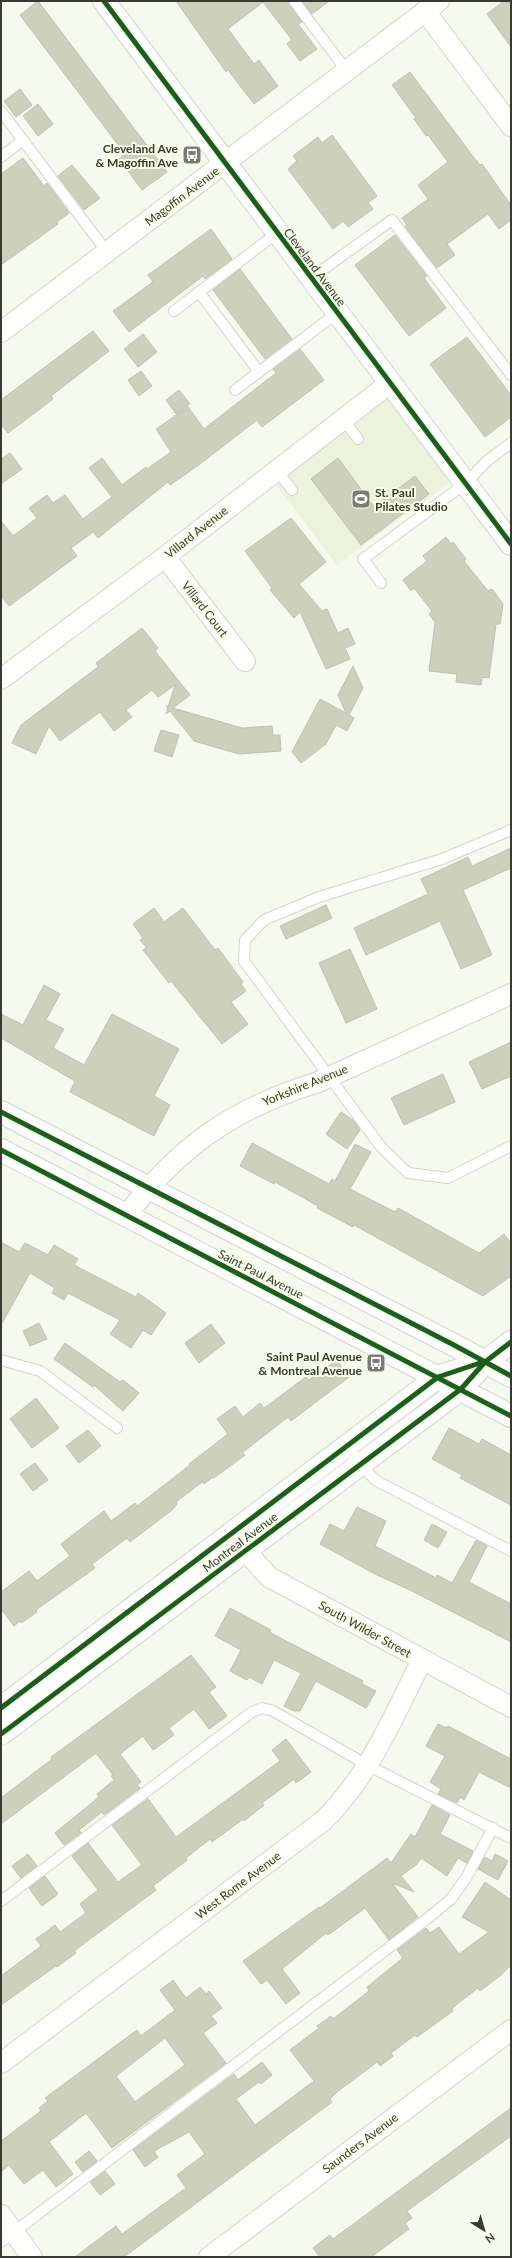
<svg xmlns="http://www.w3.org/2000/svg" width="512" height="2258" viewBox="0 0 512 2258" font-family="Lato,sans-serif">
	<rect width="100%" height="100%" fill="#f6f9ed"/>
	<!-- built -->
	<path fill="#ecf2de" d="M389,379L460,475L337,565L267,473Z"/>
	<!-- building -->
	<g fill="#ccd0bd" stroke="#bec0b7" fill-rule="evenodd">
		<path d="M38,1L167,172L142,190L119,159L125,154L20,15Z"/>
		<path d="M176,1H288L302,22L298,24L317,49L300,61L287,44L292,40L263,2L228,29L254,64L259,60L278,86L254,104L228,70L226,72Z"/>
		<path d="M302,1H329L312,14Z"/>
		<path d="M504,1H511V47L487,14Z"/>
		<path d="M410,72L475,159L480,165L482,164L511,205V220L499,229L488,214L447,244L455,255L437,268L405,227L407,225L402,218L428,199L418,185L448,162L428,135L426,136L414,119L416,118L392,85Z"/>
		<path d="M20,89L32,105L16,117L4,101Z"/>
		<path d="M38,104L53,124L38,136L23,116Z"/>
		<path d="M332,135L377,196L368,203L373,209L348,227L343,221L333,229L288,169L297,161L293,156L318,137L322,143Z"/>
		<path d="M23,158L44,186L47,183L69,213L57,222L58,224L1,265V174Z"/>
		<path d="M72,165L100,198L84,210L58,176Z"/>
		<path d="M211,229L232,259L205,279L203,276L129,332L113,311L153,282L148,275Z"/>
		<path d="M395,235L427,276L424,278L446,308L409,336L355,265Z"/>
		<path d="M240,269L292,339L265,359L213,290Z"/>
		<path d="M93,331L109,351L51,396L53,399L8,433L1,424V400Z"/>
		<path d="M143,334L157,352L138,367L124,349Z"/>
		<path d="M467,337L511,395V417L485,437L430,364Z"/>
		<path d="M300,349L324,380L262,427L257,420L196,467L170,485L168,482L98,538L93,532L71,548L77,556L9,606L1,596V521L13,536L37,518L29,508L47,495L53,503L65,495L83,519L112,497L89,468L102,458L122,485L146,467L147,469L171,452L156,429L188,407L204,429L276,373L273,369Z"/>
		<path d="M141,371L152,386L139,396L128,380Z"/>
		<path d="M179,390L190,404L176,414L166,400Z"/>
		<path d="M10,453L22,469L1,484V459Z"/>
		<path d="M338,458L374,507L415,476L429,494L361,545L311,479Z"/>
		<path d="M291,518L326,562L299,584L322,611L327,609L338,633L348,628L355,644L345,648L350,659L326,669L300,612L294,618L270,590L272,588L245,551Z"/>
		<path d="M446,537L451,544L453,542L466,559L464,561L488,591L492,589L503,604L500,624H496L489,678L482,677L481,685L456,682L457,674L429,671L435,622L429,614L432,611L414,588L411,591L403,580L427,561L423,556Z"/>
		<path d="M142,628L158,648L155,651L190,695L173,708L242,728L272,726L273,735H280L281,751L239,754L194,741L170,711L166,714L168,708L166,706L168,707L175,685L158,697L152,690L126,710L132,717L114,731L100,712L60,741L49,726L36,754L12,743L21,725L98,667L96,663Z"/>
		<path d="M353,666L363,688L349,715L354,718L347,731L336,725L326,744L301,763L292,752L320,699L346,713L338,695Z"/>
		<path d="M161,730L179,735L172,757L154,751Z"/>
		<path d="M511,848V868L463,890L492,955L461,969L440,921L366,955L354,928L428,894L421,879L468,857L472,866Z"/>
		<path d="M326,905L332,918L286,939L280,926Z"/>
		<path d="M154,908L164,922L183,908L215,950L218,948L243,982L241,984L246,991L231,1002L248,1024L222,1044L171,981L169,983L143,950L146,947L140,940L143,938L133,924Z"/>
		<path d="M350,949L377,1009L346,1023L319,963Z"/>
		<path d="M44,985L60,994L46,1020L64,1029L53,1048L84,1065L112,1014L179,1049L154,1096L170,1105L154,1136L70,1092L75,1081L1,1038V1014L23,1025Z"/>
		<path d="M511,1042V1076L482,1089L469,1062Z"/>
		<path d="M443,1074L455,1102L404,1125L391,1098Z"/>
		<path d="M341,1112L353,1120L360,1130L347,1149L326,1134Z"/>
		<path d="M252,1143L329,1184L332,1179L335,1181L355,1144L371,1152L350,1189L395,1212L398,1208L479,1253L504,1234L511,1243V1276L483,1296L354,1225L353,1227L317,1208L318,1206L275,1182L274,1184L240,1166Z"/>
		<path d="M1,1242L19,1252L25,1243L48,1255L54,1245L78,1259L74,1265L136,1297L138,1293L166,1313L151,1335L143,1330L131,1348L110,1334L120,1320L68,1293L64,1300L52,1293L55,1288L30,1273L1,1325Z"/>
		<path d="M39,1323L47,1339L30,1346L23,1331Z"/>
		<path d="M211,1324L225,1343L199,1363L185,1343Z"/>
		<path d="M65,1343L120,1382L123,1380L139,1393L123,1411L94,1385L93,1387L54,1359Z"/>
		<path d="M337,1360L349,1377L291,1421L288,1417L242,1453L245,1455L214,1478L213,1477L204,1484L202,1482L176,1502L177,1504L172,1510L130,1542L127,1538L92,1564L95,1568L36,1610L37,1612L21,1623L20,1621L14,1626L1,1609V1592L29,1571L37,1581L70,1556L61,1544L104,1511L111,1521L135,1503L137,1506L190,1465L189,1464L228,1434L217,1419L235,1406L243,1417L260,1403L264,1408L306,1377L309,1380Z"/>
		<path d="M36,1398L59,1428L32,1448L10,1419Z"/>
		<path d="M449,1428L479,1444L482,1439L511,1455V1505L460,1478L462,1475L432,1459Z"/>
		<path d="M88,1430L101,1446L79,1463L66,1446Z"/>
		<path d="M35,1463L48,1480L33,1491L20,1474Z"/>
		<path d="M357,1507L386,1521L375,1546L436,1578L437,1575L452,1583L476,1540L487,1546L469,1582L511,1604V1642L412,1591L375,1574L320,1544L330,1524L344,1531Z"/>
		<path d="M432,1524L447,1532L438,1548L424,1540Z"/>
		<path d="M230,1608L271,1630L269,1632L363,1681L362,1684L376,1691L366,1708L316,1681L300,1711H294L284,1706L301,1673L274,1660L262,1684L249,1677L247,1680L230,1671L241,1650L215,1636Z"/>
		<path d="M191,1655L216,1687L209,1692L227,1716L209,1729L194,1709L169,1728L174,1735L153,1750L143,1736L120,1754L141,1782L137,1785L140,1788L104,1815L102,1812L79,1830L81,1833L64,1845L55,1833L99,1797L97,1794L114,1780L111,1776L113,1775L96,1753L1,1824V1798L52,1759L51,1757Z"/>
		<path d="M438,1724L447,1728L448,1726L511,1759V1788L479,1772L464,1800L460,1797L457,1803L438,1794L441,1789L430,1782L445,1756L426,1746Z"/>
		<path d="M286,1739L311,1772L296,1783L294,1779L262,1803L264,1805L244,1821L243,1819L212,1842L210,1839L186,1858L187,1860L153,1886L156,1890L74,1951L76,1953L57,1967L56,1966L1,2005V1976L41,1946L36,1939L55,1925L60,1932L86,1913L80,1904L98,1890L72,1856L88,1843L118,1882L142,1865L112,1825L148,1799L176,1837L280,1761L272,1750Z"/>
		<path d="M432,1805L450,1815L440,1834L473,1851L467,1863L458,1858L447,1876L421,1858L417,1864L401,1876L414,1892L392,1883L418,1917L389,1940L365,1908L328,1935L326,1933L282,1969L300,1993L286,2004L267,1980L261,1984L243,1961L319,1907L320,1908L387,1858L391,1863L411,1834L415,1837Z"/>
		<path d="M28,1854L37,1866L21,1878L12,1866Z"/>
		<path d="M495,1854L508,1861L498,1880L478,1869L485,1857L492,1861Z"/>
		<path d="M45,1876L58,1894L42,1906L29,1888Z"/>
		<path d="M485,1882L511,1900V1965L501,1975L480,1991L478,1988L452,2008L453,2011L417,2037L415,2035L391,2053L393,2056L380,2066L377,2062L337,2092L330,2099L332,2102L124,2257H75L116,2226L122,2234L186,2188L177,2175L205,2154L189,2132L154,2151L158,2157L145,2167L133,2150L234,2074L238,2080L262,2062L272,2075L261,2084L259,2082L236,2099L255,2125L314,2081L290,2050L319,2028L317,2026L331,2016L333,2019L369,1991L367,1987L403,1958L397,1950L426,1928L430,1933L439,1927L459,1954L489,1932L462,1917Z"/>
		<path d="M173,1980L186,1998L200,1987L206,1994L209,1991L222,2008L211,2016L217,2023L203,2033L226,2063L112,2148L86,2113L49,2142L73,2174L56,2187L43,2170L24,2184L9,2165L1,2172V2141L41,2111L39,2108L48,2101L45,2098L137,2030L141,2036L175,2010L160,1990ZM165,2038L185,2065L135,2102L116,2076Z"/>
		<path d="M511,2108V2136L407,2211L412,2218L405,2223L409,2229L371,2257H320L313,2248L330,2235L333,2239Z"/>
		<path d="M89,2151L97,2161L83,2172L75,2162Z"/>
		<path d="M105,2171L115,2184L100,2195L90,2182Z"/>
	</g>
	<g fill="none" stroke-linecap="round" stroke-linejoin="round">
		<!-- lane casing -->
		<g stroke="#d3d5cc" stroke-width="12">
			<g id="lane">
				<path d="M294,1L347,71"/>
				<path d="M1,111L107,252"/>
				<path d="M1,157L23,140"/>
				<path d="M311,278L392,220L511,375"/>
				<path d="M199,292L259,372"/>
				<path d="M174,311L277,233"/>
				<path d="M235,390L337,313"/>
				<path d="M343,419L358,439"/>
				<path d="M277,470L292,490"/>
				<path d="M381,583L363,559L466,483L487,461L511,443"/>
				<path d="M511,830L442,859L319,897L264,920L245,940L244,961L381,1147L408,1173L448,1178L511,1146"/>
				<path d="M1,1360L40,1371L117,1428"/>
				<path d="M345,1447L375,1480L511,1551"/>
				<path d="M1,1901L252,1712L262,1708L273,1711L369,1766L511,1838"/>
				<path d="M1,2242L428,1918L451,1899L466,1878L493,1828"/>
			</g>
		</g>
		<!-- street casing -->
		<g stroke="#d3d5cc" stroke-width="22">
			<g id="street">
				<path d="M425,11L511,126"/>
				<path d="M1,332L439,1"/>
				<path d="M165,557L245,661"/>
				<path d="M1,679L165,557L390,383"/>
				<path d="M127,1215C178,1147 234,1108 316,1083L511,994"/>
				<path d="M235,1539L269,1577L511,1707"/>
				<path d="M1,2063L323,1821C370,1775 393,1717 422,1660"/>
				<path d="M1,2215L32,2257"/>
				<path d="M209,2257L511,2030"/>
			</g>
		</g>
		<!-- secondary casing -->
		<g stroke="#d3d5cc" stroke-width="24">
			<g id="secondary">
				<path d="M104,1L511,544"/>
				<path d="M1,1112L452,1344L511,1376"/>
				<path d="M1,1150L511,1416"/>
				<path d="M1,1708L438,1377L484,1362"/>
				<path d="M1,1734L461,1389L485,1362L511,1342"/>
			</g>
		</g>
		<!-- lane -->
		<use href="#lane" stroke="#fefefc" stroke-width="10"/>
		<!-- street -->
		<use href="#street" stroke="#fefefc" stroke-width="20"/>
		<!-- secondary -->
		<use href="#secondary" stroke="#fefefc" stroke-width="22"/>
		<!-- cycleway casing -->
		<g stroke="#f8fee8" stroke-width="8">
			<g id="cycleway">
				<path d="M104,1L511,544"/>
				<path d="M1,1112L452,1344L511,1376"/>
				<path d="M1,1150L511,1416"/>
				<path d="M1,1708L438,1377L483,1362"/>
				<path d="M1,1734L461,1389L485,1362L511,1342"/>
			</g>
		</g>
		<!-- cycleway -->
		<use href="#cycleway" stroke="#1b5e20" stroke-width="5"/>
	</g>
	<!-- icons -->
	<defs>
		<g id="bus-square" transform="scale(1)"><rect x="-9" y="-9" width="18" height="18" rx="4" fill="#7a7d73" stroke="#f8fee8"/><path d="M-5-6H5V4H4V6H2V4H-2V6H-4V4H-5ZM-3.5-4V0h7V-4ZM-3.5 1.2v1.5H-2V1.2ZM2 1.2v1.5H3.5V1.2Z" fill="#fff"/></g>
		<g id="stadium-square" transform="scale(1)"><rect x="-9" y="-9" width="18" height="18" rx="4" fill="#7a7d73" stroke="#f8fee8"/><path d="M0-5a6.5 5 0 1 0 0 10a6.5 5 0 1 0 0-10ZM-3.5-1.8h7v3.6h-7Z" fill="#fff"/></g>
	</defs>
	<g fill-rule="evenodd">
		<use href="#bus-square" x="192" y="155"/>
		<use href="#stadium-square" x="361" y="499"/>
		<use href="#bus-square" x="376" y="1363"/>
	</g>
	<g text-anchor="middle" dominant-baseline="central" stroke-width="4" stroke-linejoin="round" paint-order="stroke">
		<!-- poi labels -->
		<g font-size="12" font-weight="bold" fill="#383a32" stroke="#f8fee8" text-anchor="end">
			<text x="178" y="148">Cleveland Ave<tspan x="178" dy="14">&amp; Magoffin Ave</tspan></text>
			<text x="375" y="492" text-anchor="start">St. Paul<tspan x="375" dy="14">Pilates Studio</tspan></text>
			<text x="362" y="1356">Saint Paul Avenue<tspan x="362" dy="14">&amp; Montreal Avenue</tspan></text>
		</g>
		<!-- street labels -->
		<g font-size="12" fill="#383a32" stroke="#f8fee8">
			<text transform="translate(182 196) rotate(-37)">Magoffin Avenue</text>
			<text transform="translate(315 267) rotate(53)">Cleveland Avenue</text>
			<text transform="translate(196 532) rotate(-38)">Villard Avenue</text>
			<text transform="translate(205 609) rotate(52)">Villard Court</text>
			<text transform="translate(305 1085) rotate(-22)">Yorkshire Avenue</text>
			<text transform="translate(261 1274) rotate(27)">Saint Paul Avenue</text>
			<text transform="translate(240 1542) rotate(-37)">Montreal Avenue</text>
			<text transform="translate(365 1629) rotate(29)">South Wilder Street</text>
			<text transform="translate(238 1885) rotate(-37)">West Rome Avenue</text>
			<text transform="translate(360 2143) rotate(-37)">Saunders Avenue</text>
		</g>
	</g>
	<!-- border -->
	<rect width="512" height="2258" fill="none" stroke="#383a32" stroke-width="4"/>
	<!-- north arrow -->
	<g transform="translate(484 2230) rotate(143)" stroke="#f8fee8" stroke-width="3" paint-order="stroke">
	<path d="M0-3L7 15L0 10L-7 15Z" fill="#383a32"/>
	<text y="-6" font-size="11" font-weight="bold" text-anchor="middle" fill="#383a32">N</text>
	</g>
</svg>
